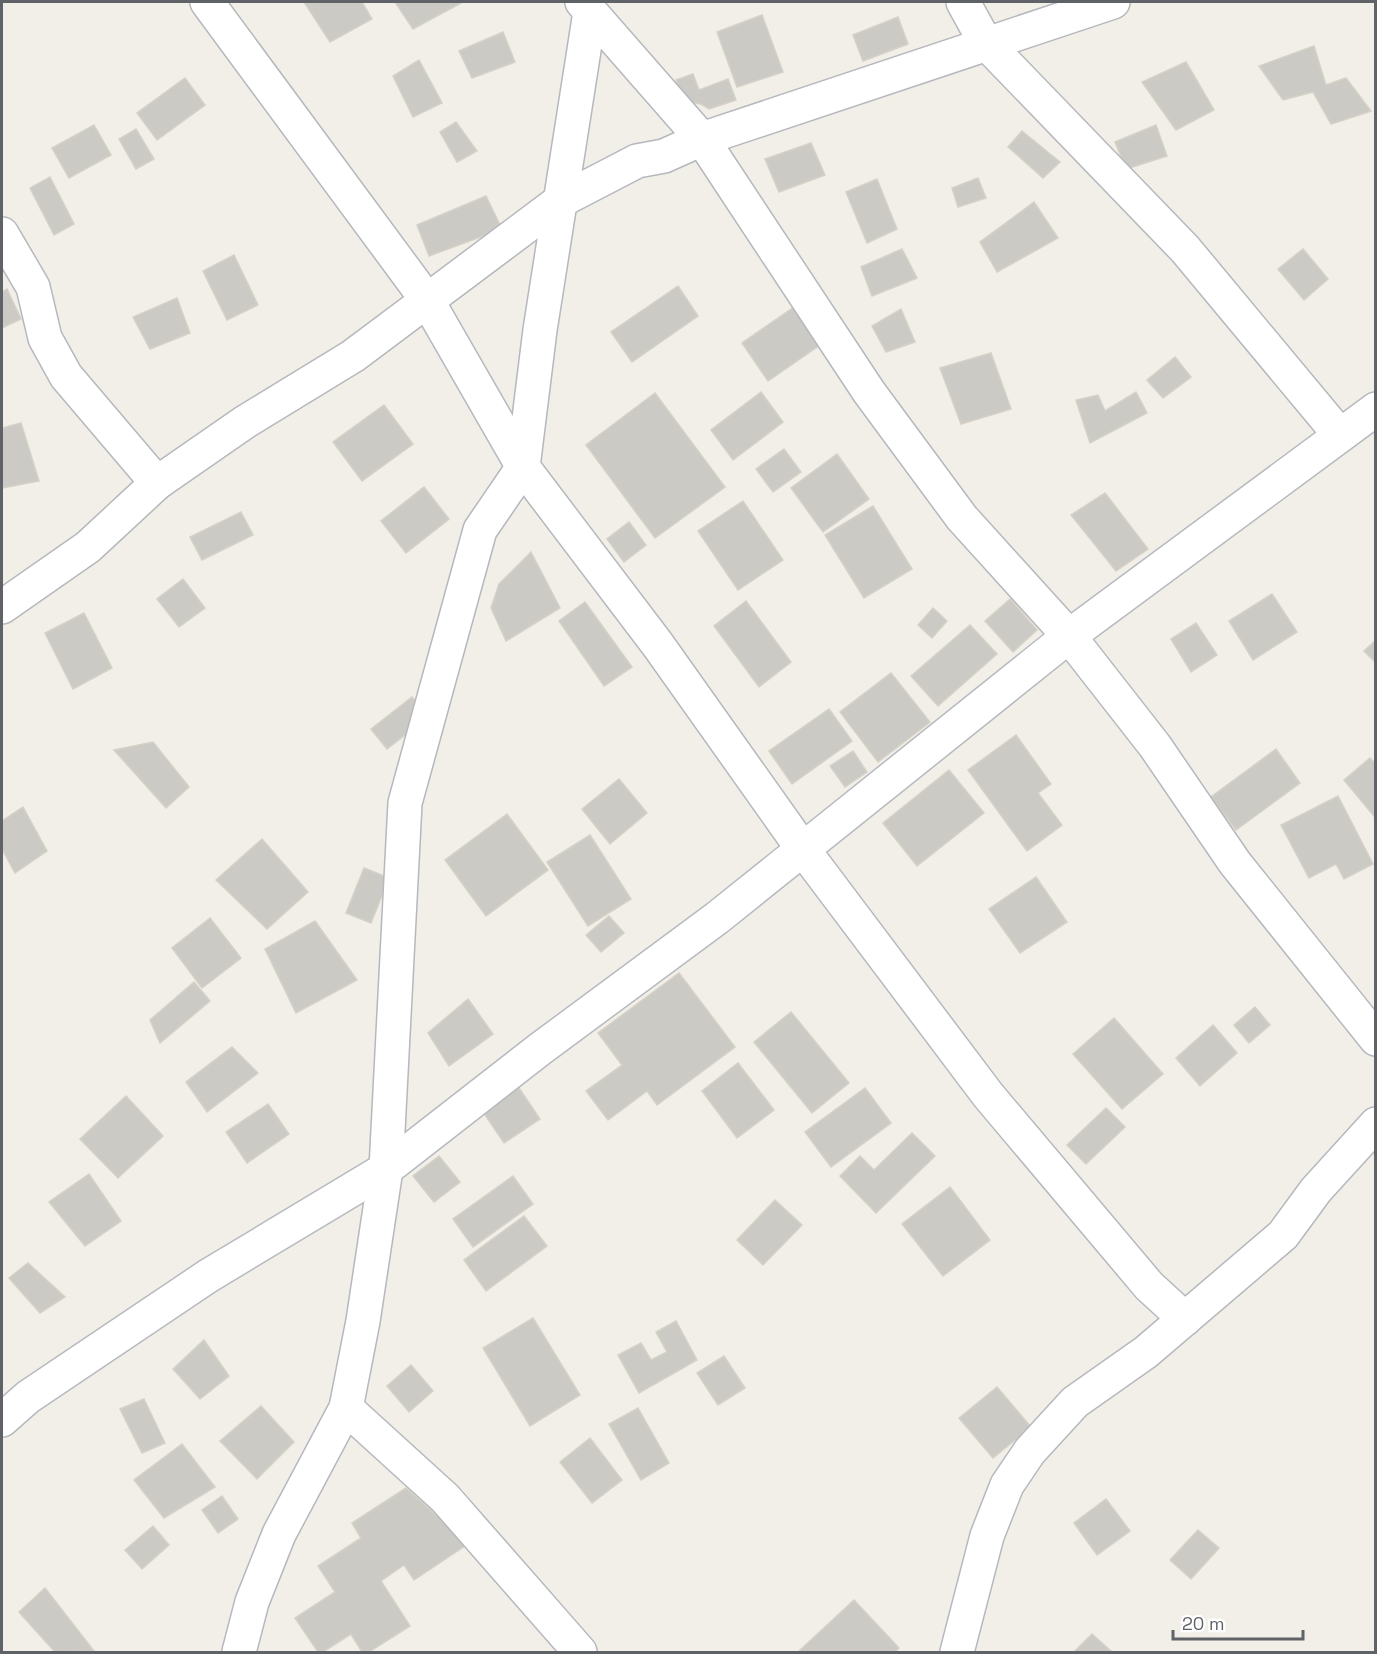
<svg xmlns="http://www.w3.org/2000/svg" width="1377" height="1654" viewBox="0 0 1377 1654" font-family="'Space Grotesk',sans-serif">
	<rect width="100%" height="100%" fill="#f1efe8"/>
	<!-- building -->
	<g fill="#cccac5" stroke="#d6d1c6" stroke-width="1.5">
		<path d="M304,2H362L372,19L330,42Z"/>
		<path d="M395,2H460L461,3L413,29Z"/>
		<path d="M762,15L783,72L737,87L717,32Z"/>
		<path d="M898,17L908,44L863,61L853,35Z"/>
		<path d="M503,32L515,62L472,78L459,51Z"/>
		<path d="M1314,46L1326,85L1346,78L1371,111L1331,124L1313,92L1283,100L1259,66Z"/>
		<path d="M419,60L442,103L413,117L393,76Z"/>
		<path d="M1186,62L1214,110L1176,130L1142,82Z"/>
		<path d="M693,74L699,90L728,79L736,100L709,109L701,104L684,101L676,80Z"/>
		<path d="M185,78L205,105L157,140L137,113Z"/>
		<path d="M456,122L477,151L457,162L440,132Z"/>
		<path d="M94,125L111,155L69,178L52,148Z"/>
		<path d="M1156,125L1167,156L1126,169L1115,142Z"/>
		<path d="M136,129L154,159L136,169L119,139Z"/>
		<path d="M1022,131L1060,162L1043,178L1008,147Z"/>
		<path d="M811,143L825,175L779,192L765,159Z"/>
		<path d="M50,177L74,224L54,235L30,188Z"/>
		<path d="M978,178L986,198L958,207L952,188Z"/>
		<path d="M877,179L897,229L867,243L846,192Z"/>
		<path d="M486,196L502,229L429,256L417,225Z"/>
		<path d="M1034,202L1058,238L997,272L980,242Z"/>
		<path d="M902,249L917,278L872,296L861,267Z"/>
		<path d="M1303,249L1328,279L1304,300L1278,269Z"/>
		<path d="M234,255L258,305L227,320L203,271Z"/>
		<path d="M678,286L698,316L632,362L611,332Z"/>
		<path d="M7,289L21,319L2,328V292Z"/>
		<path d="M177,298L190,333L150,349L133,317Z"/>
		<path d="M794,307L820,345L768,381L742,343Z"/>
		<path d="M901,309L915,342L886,352L872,326Z"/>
		<path d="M991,353L1011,409L961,424L940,368Z"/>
		<path d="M1175,357L1191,377L1163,398L1147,380Z"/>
		<path d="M761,392L783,422L733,460L711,430Z"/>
		<path d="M1136,392L1147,413L1090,443L1076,400L1098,395L1105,411Z"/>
		<path d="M655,393L725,487L655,538L586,445Z"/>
		<path d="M384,405L413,444L362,481L333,442Z"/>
		<path d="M21,423L39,481L2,488V428Z"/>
		<path d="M784,449L801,472L773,492L756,469Z"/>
		<path d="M837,454L869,499L823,532L791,488Z"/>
		<path d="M424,487L449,519L406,553L381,521Z"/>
		<path d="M1105,493L1148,549L1116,571L1071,515Z"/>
		<path d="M743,501L783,560L738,590L698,531Z"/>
		<path d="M873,506L912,569L864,598L825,535Z"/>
		<path d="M241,512L253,535L202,560L190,537Z"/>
		<path d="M629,522L646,545L624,562L607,539Z"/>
		<path d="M531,552L560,608L506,641L491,608L499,584Z"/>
		<path d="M183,579L205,608L179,627L157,599Z"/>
		<path d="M1272,594L1297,632L1253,660L1229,621Z"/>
		<path d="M1010,599L1037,630L1013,652L985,621Z"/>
		<path d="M746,601L791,662L759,687L714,626Z"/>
		<path d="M585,602L632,667L604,686L559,621Z"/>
		<path d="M933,608L947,621L932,638L918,625Z"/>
		<path d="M84,613L112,668L73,689L45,633Z"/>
		<path d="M1196,623L1217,655L1191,672L1171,639Z"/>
		<path d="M970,625L997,654L938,706L911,676Z"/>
		<path d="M1376,640V663L1364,651Z"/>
		<path d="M891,673L930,722L878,762L840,712Z"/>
		<path d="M412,697L428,717L387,749L371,729Z"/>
		<path d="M829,709L852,741L792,784L769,751Z"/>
		<path d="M1016,735L1051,784L1038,793L1062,825L1027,851L968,770Z"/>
		<path d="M153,742L189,787L166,808L114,750Z"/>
		<path d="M1276,749L1300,783L1236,830L1211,797Z"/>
		<path d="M853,751L867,772L845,787L830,766Z"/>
		<path d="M1370,758L1376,764L1374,816L1344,780Z"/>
		<path d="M949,770L984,813L917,866L883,823Z"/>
		<path d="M619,779L647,813L610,844L582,809Z"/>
		<path d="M1338,796L1373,864L1344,879L1336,864L1309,878L1281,825Z"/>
		<path d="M23,807L47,851L15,873L2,849V821Z"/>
		<path d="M507,814L548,870L486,916L445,860Z"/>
		<path d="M590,835L631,899L588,926L547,862Z"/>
		<path d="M262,839L308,892L267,929L216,880Z"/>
		<path d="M364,868L389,878L371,923L346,913Z"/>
		<path d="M1036,877L1067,922L1020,953L989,909Z"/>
		<path d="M609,916L624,933L601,952L586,935Z"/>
		<path d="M210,918L241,958L202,988L172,948Z"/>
		<path d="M315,921L357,980L296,1013L265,949Z"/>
		<path d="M679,973L735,1047L657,1105L647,1091L608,1120L586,1091L622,1065L598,1033Z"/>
		<path d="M194,982L210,1001L160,1043L150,1020Z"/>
		<path d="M468,999L493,1034L449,1066L428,1033Z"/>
		<path d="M1255,1007L1270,1025L1249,1043L1234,1025Z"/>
		<path d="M791,1012L849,1083L812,1113L754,1042Z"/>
		<path d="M1114,1018L1163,1074L1122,1109L1073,1054Z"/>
		<path d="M1213,1025L1237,1053L1200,1086L1176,1058Z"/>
		<path d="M232,1047L258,1073L207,1112L186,1082Z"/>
		<path d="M738,1063L774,1110L737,1138L702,1091Z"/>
		<path d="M519,1088L540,1119L504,1143L483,1112Z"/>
		<path d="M865,1088L891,1123L831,1167L805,1132Z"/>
		<path d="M126,1096L163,1136L118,1178L80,1139Z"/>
		<path d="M268,1104L289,1134L247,1163L226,1132Z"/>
		<path d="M1106,1108L1125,1127L1086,1164L1067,1145Z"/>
		<path d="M912,1133L935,1156L876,1213L840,1176L860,1156L874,1170Z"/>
		<path d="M439,1156L460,1182L434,1202L413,1176Z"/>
		<path d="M89,1174L121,1221L85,1246L49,1202Z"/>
		<path d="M513,1176L533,1204L473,1247L453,1219Z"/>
		<path d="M950,1187L990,1240L943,1276L902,1224Z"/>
		<path d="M775,1200L802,1225L763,1265L737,1240Z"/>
		<path d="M524,1216L547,1246L486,1291L464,1260Z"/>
		<path d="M28,1263L65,1297L40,1313L9,1278Z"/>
		<path d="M533,1318L580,1395L530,1426L483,1348Z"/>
		<path d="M676,1321L697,1360L639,1393L618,1355L641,1343L651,1360L667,1352L656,1332Z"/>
		<path d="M204,1340L229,1376L200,1399L173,1369Z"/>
		<path d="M724,1356L745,1388L718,1405L697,1373Z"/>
		<path d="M411,1365L433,1391L409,1412L387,1386Z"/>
		<path d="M997,1387L1031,1427L993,1458L959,1418Z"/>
		<path d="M144,1399L165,1443L142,1453L120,1409Z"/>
		<path d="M261,1406L294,1442L257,1479L220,1441Z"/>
		<path d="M638,1408L669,1463L641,1480L609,1424Z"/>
		<path d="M590,1438L622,1480L592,1503L560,1462Z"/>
		<path d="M182,1444L215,1487L164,1518L134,1480Z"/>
		<path d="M406,1488L468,1544L414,1580L404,1565L381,1581L410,1626L369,1652H362L351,1634L323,1652H318L295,1618L335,1592L318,1566L361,1538L352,1523Z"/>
		<path d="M222,1496L238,1519L218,1533L202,1510Z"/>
		<path d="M1106,1499L1130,1531L1097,1555L1074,1523Z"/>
		<path d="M153,1526L169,1545L142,1569L125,1550Z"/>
		<path d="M1198,1530L1219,1548L1191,1579L1170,1560Z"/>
		<path d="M45,1588L94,1651L55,1652L19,1612Z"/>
		<path d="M854,1600L899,1648L895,1652H798Z"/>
		<path d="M1092,1634L1112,1652H1074Z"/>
	</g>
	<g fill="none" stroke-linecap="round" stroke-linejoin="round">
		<!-- street casing -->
		<g stroke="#b5b8bc" stroke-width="36">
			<g id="street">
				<path d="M207,2L427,300L523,467L658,645L802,848L988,1095L1149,1286L1185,1319"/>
				<path d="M582,2L702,139L869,392L962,518L1069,636L1155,746L1235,863L1376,1039"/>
				<path d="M963,2L985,42L1185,249L1339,434"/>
				<path d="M2,234L33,287L45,338L66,376L157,483"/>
				<path d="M2,607L88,547L157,483L245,422L353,356L560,201L637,161L664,156L702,139L1113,2"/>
				<path d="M346,1408L445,1498L580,1652"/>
				<path d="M239,1652L252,1602L279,1534L346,1408L363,1321L386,1169L405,803L480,530L523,467L540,330L590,12"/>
				<path d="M957,1652L987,1536L1007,1485L1030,1451L1075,1402L1146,1352L1283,1235L1316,1190L1376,1124"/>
			</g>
		</g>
		<!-- secondary casing -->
		<g stroke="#b6babf" stroke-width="36">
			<path id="secondary" d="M2,1420L28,1397L208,1276L386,1169L540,1049L717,918L1069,636L1376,409"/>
		</g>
		<!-- street -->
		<use href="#street" stroke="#fff" stroke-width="33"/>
		<!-- secondary -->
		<use href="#secondary" stroke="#fff" stroke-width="33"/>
	</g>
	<!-- border -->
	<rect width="1377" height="1654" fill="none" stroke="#5f6368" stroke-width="6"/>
	<!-- scale -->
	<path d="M1173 1630v9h130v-9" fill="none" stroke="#5f6368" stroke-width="3"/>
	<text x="1182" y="1630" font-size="18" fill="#5f6368" stroke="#ffffff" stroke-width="4.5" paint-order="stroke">20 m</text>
</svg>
